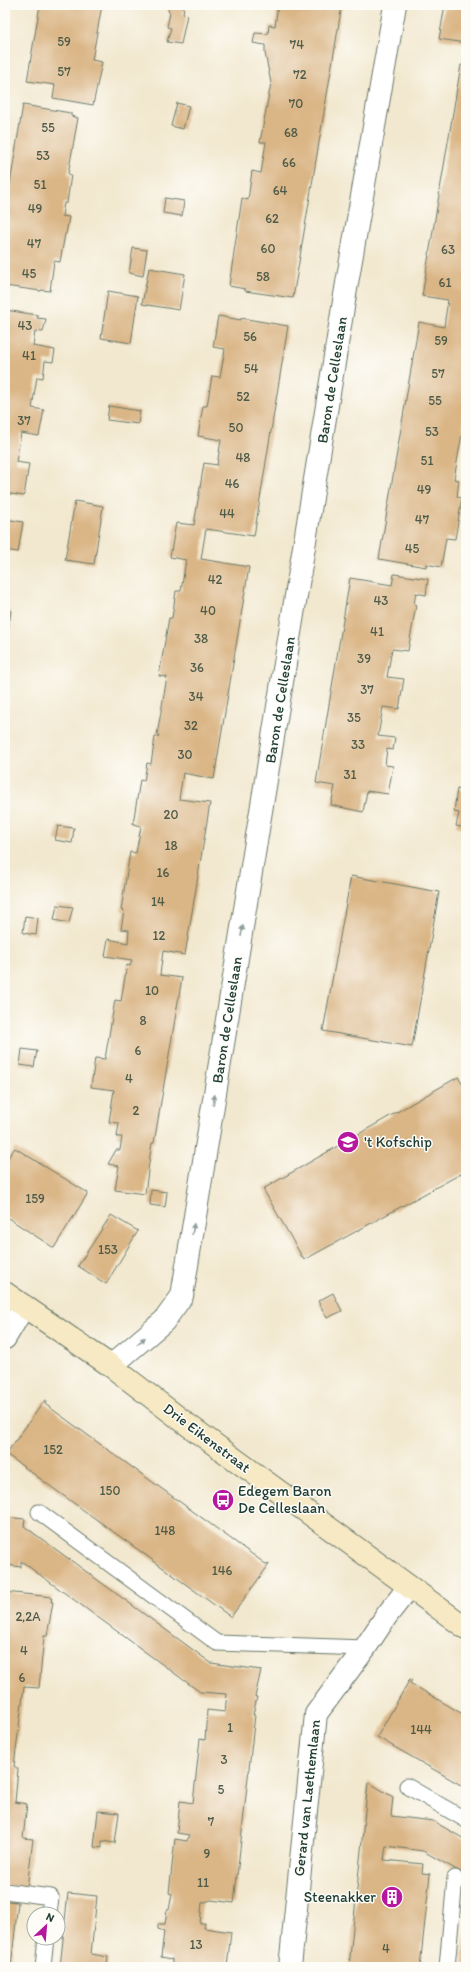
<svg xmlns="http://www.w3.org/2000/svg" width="471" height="1972" viewBox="0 0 471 1972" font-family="Itim,sans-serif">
	<rect width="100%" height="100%" fill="#fdfcf7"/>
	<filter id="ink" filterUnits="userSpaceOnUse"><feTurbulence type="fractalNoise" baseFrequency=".025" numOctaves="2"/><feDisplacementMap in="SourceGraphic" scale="8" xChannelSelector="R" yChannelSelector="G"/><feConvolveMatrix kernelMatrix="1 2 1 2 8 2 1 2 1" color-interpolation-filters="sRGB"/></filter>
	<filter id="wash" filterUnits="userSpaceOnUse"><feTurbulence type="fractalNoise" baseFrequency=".012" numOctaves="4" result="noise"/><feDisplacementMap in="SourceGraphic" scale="16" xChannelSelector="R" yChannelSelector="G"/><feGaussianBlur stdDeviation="0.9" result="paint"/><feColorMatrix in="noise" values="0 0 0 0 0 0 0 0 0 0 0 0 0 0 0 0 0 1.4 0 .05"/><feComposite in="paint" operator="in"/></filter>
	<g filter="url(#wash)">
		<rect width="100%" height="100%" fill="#f2e8cf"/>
		<g id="blocks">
			<!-- building -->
			<g fill="#dab585">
				<path d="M40,5H102L92,60L102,62L93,105L53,98L55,85L27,81Z"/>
				<path d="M169,5L184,6L183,14L187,15L181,44L167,42L171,28L167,27L170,13L168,11Z"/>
				<path d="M278,5H342L293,298L245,291V289L229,286L242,198L248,200L252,171L261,173L266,142H260L271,83L265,53V45L253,43L255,33L268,34L269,25L275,26Z"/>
				<path d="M445,5H466V43L439,39Z"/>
				<path d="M461,65H466V394L464,407H466V411L454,479L459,480L457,497L462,498L455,539L446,538L441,567L426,564V567L379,559L419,322L444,327L446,313L448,300L422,296Z"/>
				<path d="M177,103L189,106L183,129L171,126Z"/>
				<path d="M23,105L71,113V116L78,118L68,174L71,175L67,203H64L62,216L69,217L66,234H65L60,262L54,261L50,291L41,290V291L5,286V214Z"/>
				<path d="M165,198L184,201L182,216L163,213Z"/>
				<path d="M133,248L147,250L143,276L129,273Z"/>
				<path d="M149,268L185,274L179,310L142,304Z"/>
				<path d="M108,291L138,296L131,343L101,338Z"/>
				<path d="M5,310L38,315L37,318L46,319L43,332L35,331L33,346L55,350L53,362L45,361L43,378L37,377L32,408L44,410L39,436L21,433L16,462L29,464L24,496L5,493Z"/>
				<path d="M218,316L241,320V318L288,326L254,536L206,529L201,559L249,567L214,779L183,773L179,799L210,803L185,955L163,951L160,975L182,978L154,1143H152L150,1155L145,1194L115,1190L119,1166L108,1164L116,1150H120L122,1137H117L119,1123L109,1122L114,1090L91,1087L95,1058L105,1059L115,1000L121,1001L127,965L130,966L132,960L105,956L108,939L128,943L129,930L121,929L124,911L121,910L130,852L136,853L141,826L133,824L140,780L144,781L147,763L151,764L155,737H158L159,735H157L167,677L159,676L169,618H172L176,591H181L186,560L170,557L176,523L194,525L204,463L217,465L221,440L198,436L203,406H207L212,376L220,377L225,349L213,347Z"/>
				<path d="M109,406L140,411L138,424L107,420Z"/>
				<path d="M75,501L103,506L94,564L65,560Z"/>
				<path d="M5,519L23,522L18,552L5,550Z"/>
				<path d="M394,574L428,579L426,595L416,593L414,604L416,605L408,651L392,649L387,677L404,679L399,709L383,707L378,736L395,738L393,750L387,749L385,765L393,766L388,794L367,791L363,812L331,805L335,786L316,783L350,578L392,585Z"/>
				<path d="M5,609L11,611L7,638H5Z"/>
				<path d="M457,789L466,790V828L456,826L459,813L454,812Z"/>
				<path d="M58,826L74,828L72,843L55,840Z"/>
				<path d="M351,876L439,892L412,1047L323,1031Z"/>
				<path d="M57,905L73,907L69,923L54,920Z"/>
				<path d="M25,916L38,918L36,935L23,933Z"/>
				<path d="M22,1049L37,1051L34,1067L20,1065Z"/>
				<path d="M458,1077L466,1090V1171L304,1260L263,1189Z"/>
				<path d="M15,1148L88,1193L54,1248L5,1216V1162Z"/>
				<path d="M151,1190L167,1192L165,1207L150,1205Z"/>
				<path d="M111,1215L138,1231L106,1284L78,1266Z"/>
				<path d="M333,1293L342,1311L327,1318L318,1301Z"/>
				<path d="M45,1400L47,1401L45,1404L100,1444L267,1565L270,1563L231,1617L6,1454Z"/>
				<path d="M5,1517L25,1519L24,1526L211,1663L261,1670L255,1697H257L253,1715H255L234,1903L211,1900L202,1903L200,1923H205L204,1928L231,1932L227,1967H172V1959L161,1957L164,1931L158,1929V1924H165L167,1910H169L172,1894L169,1893L175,1839L187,1841L189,1835L177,1833L180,1801L193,1803L200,1739L205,1740L207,1710L225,1712L227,1694L200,1692L21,1561V1567L7,1565L5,1570Z"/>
				<path d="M5,1592L52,1597L51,1602H53L47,1636H44L39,1688L24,1687L14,1766L18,1769L15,1802L27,1804L23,1838L33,1839L27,1888L5,1885Z"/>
				<path d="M410,1679L412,1680L410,1683L466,1716V1788L377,1737Z"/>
				<path d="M368,1782L393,1797L391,1816L433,1821L466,1840V1875L423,1851L386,1846L384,1860L423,1864L422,1873L430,1874L420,1967H349Z"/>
				<path d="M98,1811L119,1813L115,1843L102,1841V1848L94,1847Z"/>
				<path d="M68,1893L97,1896L91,1954L108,1957L107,1967H60Z"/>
				<path d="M5,1901L18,1902L11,1967H5Z"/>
				<path d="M465,1932L466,1967H461Z"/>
			</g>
		</g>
	</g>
	<g filter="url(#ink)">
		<use href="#blocks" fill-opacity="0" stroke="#69796a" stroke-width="1"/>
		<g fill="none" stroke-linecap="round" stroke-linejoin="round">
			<!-- lane casing -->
			<g stroke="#69796a" stroke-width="17">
				<g id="lane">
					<path d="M39,1512L217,1643L365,1648"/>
					<path d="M407,1786L466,1820"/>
					<path d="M5,1891L51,1897L49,1914"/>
					<path d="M43,1967L46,1938"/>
					<path d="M447,1967L455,1878"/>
				</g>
			</g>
			<!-- street casing -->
			<g stroke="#69796a" stroke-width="24">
				<g id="street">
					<path d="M5,1338L24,1306"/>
					<path d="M111,1366L164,1321L182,1296L346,289L395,5"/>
					<path d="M290,1967L316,1714L365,1648L387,1615L409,1587"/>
				</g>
			</g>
			<!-- secondary casing -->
			<g stroke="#69796a" stroke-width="24">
				<path id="secondary" d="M5,1293L111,1366L188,1425L466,1628"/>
			</g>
			<!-- lane -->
			<use href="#lane" stroke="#fff" stroke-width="15"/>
			<!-- street -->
			<use href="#street" stroke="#fff" stroke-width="22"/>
			<!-- secondary -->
			<use href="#secondary" stroke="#f6e9c3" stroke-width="22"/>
		</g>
		<!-- one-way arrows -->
		<defs><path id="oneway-solid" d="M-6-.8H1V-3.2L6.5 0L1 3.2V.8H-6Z"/></defs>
		<g fill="#8f9e9a">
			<use href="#oneway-solid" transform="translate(242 931) rotate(-80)"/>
			<use href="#oneway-solid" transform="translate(214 1100) rotate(-81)"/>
			<use href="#oneway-solid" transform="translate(193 1229) rotate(-81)"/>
			<use href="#oneway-solid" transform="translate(141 1341) rotate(-40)"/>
		</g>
	</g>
	<!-- icons -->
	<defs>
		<g id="school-disc" transform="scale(1.15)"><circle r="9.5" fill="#b5179e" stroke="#fdfcf7"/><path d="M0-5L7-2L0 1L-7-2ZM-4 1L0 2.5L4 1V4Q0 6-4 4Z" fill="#fff"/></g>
		<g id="bus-disc" transform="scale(1.15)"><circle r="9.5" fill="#b5179e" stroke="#fdfcf7"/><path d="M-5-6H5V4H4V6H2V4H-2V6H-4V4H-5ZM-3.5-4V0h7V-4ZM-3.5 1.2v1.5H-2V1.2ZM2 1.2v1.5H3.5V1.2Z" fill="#fff"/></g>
		<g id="building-disc" transform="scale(1.15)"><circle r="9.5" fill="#b5179e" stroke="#fdfcf7"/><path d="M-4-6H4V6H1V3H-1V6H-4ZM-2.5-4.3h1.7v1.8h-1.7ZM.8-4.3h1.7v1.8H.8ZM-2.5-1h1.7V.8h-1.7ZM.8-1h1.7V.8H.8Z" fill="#fff"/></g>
	</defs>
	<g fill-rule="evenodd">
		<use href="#school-disc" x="348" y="1142"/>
		<use href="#bus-disc" x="223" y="1500"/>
		<use href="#building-disc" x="392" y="1897"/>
	</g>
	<g text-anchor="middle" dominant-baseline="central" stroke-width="3" stroke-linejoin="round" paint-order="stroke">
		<!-- number labels -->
		<g font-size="13" fill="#4e5b48">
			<text x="64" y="41">59</text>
			<text x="297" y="44">74</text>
			<text x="64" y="71">57</text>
			<text x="300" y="74">72</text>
			<text x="296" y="103">70</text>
			<text x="48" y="127">55</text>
			<text x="291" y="132">68</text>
			<text x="43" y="155">53</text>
			<text x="289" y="162">66</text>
			<text x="40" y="184">51</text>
			<text x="280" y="190">64</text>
			<text x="35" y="208">49</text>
			<text x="272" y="218">62</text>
			<text x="34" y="243">47</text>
			<text x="268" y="248">60</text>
			<text x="448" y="249">63</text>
			<text x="29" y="273">45</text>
			<text x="263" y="276">58</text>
			<text x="445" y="282">61</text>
			<text x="25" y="325">43</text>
			<text x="250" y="336">56</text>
			<text x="441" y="340">59</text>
			<text x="29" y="355">41</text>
			<text x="251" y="368">54</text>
			<text x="438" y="373">57</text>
			<text x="243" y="396">52</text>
			<text x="435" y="400">55</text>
			<text x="24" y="420">37</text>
			<text x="236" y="427">50</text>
			<text x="432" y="431">53</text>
			<text x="243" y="457">48</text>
			<text x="427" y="460">51</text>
			<text x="232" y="483">46</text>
			<text x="424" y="489">49</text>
			<text x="227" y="513">44</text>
			<text x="422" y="519">47</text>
			<text x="412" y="548">45</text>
			<text x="215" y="579">42</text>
			<text x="381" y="600">43</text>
			<text x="208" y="610">40</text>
			<text x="377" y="631">41</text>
			<text x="201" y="638">38</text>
			<text x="364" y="658">39</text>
			<text x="197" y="667">36</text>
			<text x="367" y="689">37</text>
			<text x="196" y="696">34</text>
			<text x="354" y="717">35</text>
			<text x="191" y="725">32</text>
			<text x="358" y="744">33</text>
			<text x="185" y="754">30</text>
			<text x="350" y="774">31</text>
			<text x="171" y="814">20</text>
			<text x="171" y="845">18</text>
			<text x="163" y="872">16</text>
			<text x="158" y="901">14</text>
			<text x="159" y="935">12</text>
			<text x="152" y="990">10</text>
			<text x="143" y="1020">8</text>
			<text x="138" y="1050">6</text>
			<text x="129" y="1078">4</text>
			<text x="136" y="1110">2</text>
			<text x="35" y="1198">159</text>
			<text x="108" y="1249">153</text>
			<text x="53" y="1449">152</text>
			<text x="110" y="1490">150</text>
			<text x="165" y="1530">148</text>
			<text x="222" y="1570">146</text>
			<text x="28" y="1616">2,2A</text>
			<text x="24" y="1650">4</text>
			<text x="22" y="1677">6</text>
			<text x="230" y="1727">1</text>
			<text x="421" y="1729">144</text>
			<text x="224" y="1759">3</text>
			<text x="221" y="1789">5</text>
			<text x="211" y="1821">7</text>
			<text x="207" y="1853">9</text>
			<text x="203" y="1882">11</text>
			<text x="196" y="1944">13</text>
			<text x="386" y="1948">4</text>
		</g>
		<!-- street labels -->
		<g font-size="15" fill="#1f3d34" stroke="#fdfcf7">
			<text transform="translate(332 380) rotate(-81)">Baron de Celleslaan</text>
			<text transform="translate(280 700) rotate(-81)">Baron de Celleslaan</text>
			<text transform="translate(227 1020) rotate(-81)">Baron de Celleslaan</text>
			<text transform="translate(207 1438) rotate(37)">Drie Eikenstraat</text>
			<text transform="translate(307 1798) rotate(-84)">Gerard van Laethemlaan</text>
		</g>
		<!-- poi labels -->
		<g font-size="15" fill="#1f3d34" stroke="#fdfcf7" text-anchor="start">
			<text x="364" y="1142">'t Kofschip</text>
			<text x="238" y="1491">Edegem Baron<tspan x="238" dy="17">De Celleslaan</tspan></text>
			<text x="376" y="1897" text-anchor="end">Steenakker</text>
		</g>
	</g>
	<!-- margin -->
	<rect width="471" height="1972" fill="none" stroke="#fdfcf7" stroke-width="20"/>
	<!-- north arrow -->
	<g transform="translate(46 1926) rotate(26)"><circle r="19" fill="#fdfcf7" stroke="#a4b0a9"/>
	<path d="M0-3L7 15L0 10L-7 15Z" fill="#b5179e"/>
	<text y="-6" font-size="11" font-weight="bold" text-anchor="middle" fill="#1f3d34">N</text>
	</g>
</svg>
